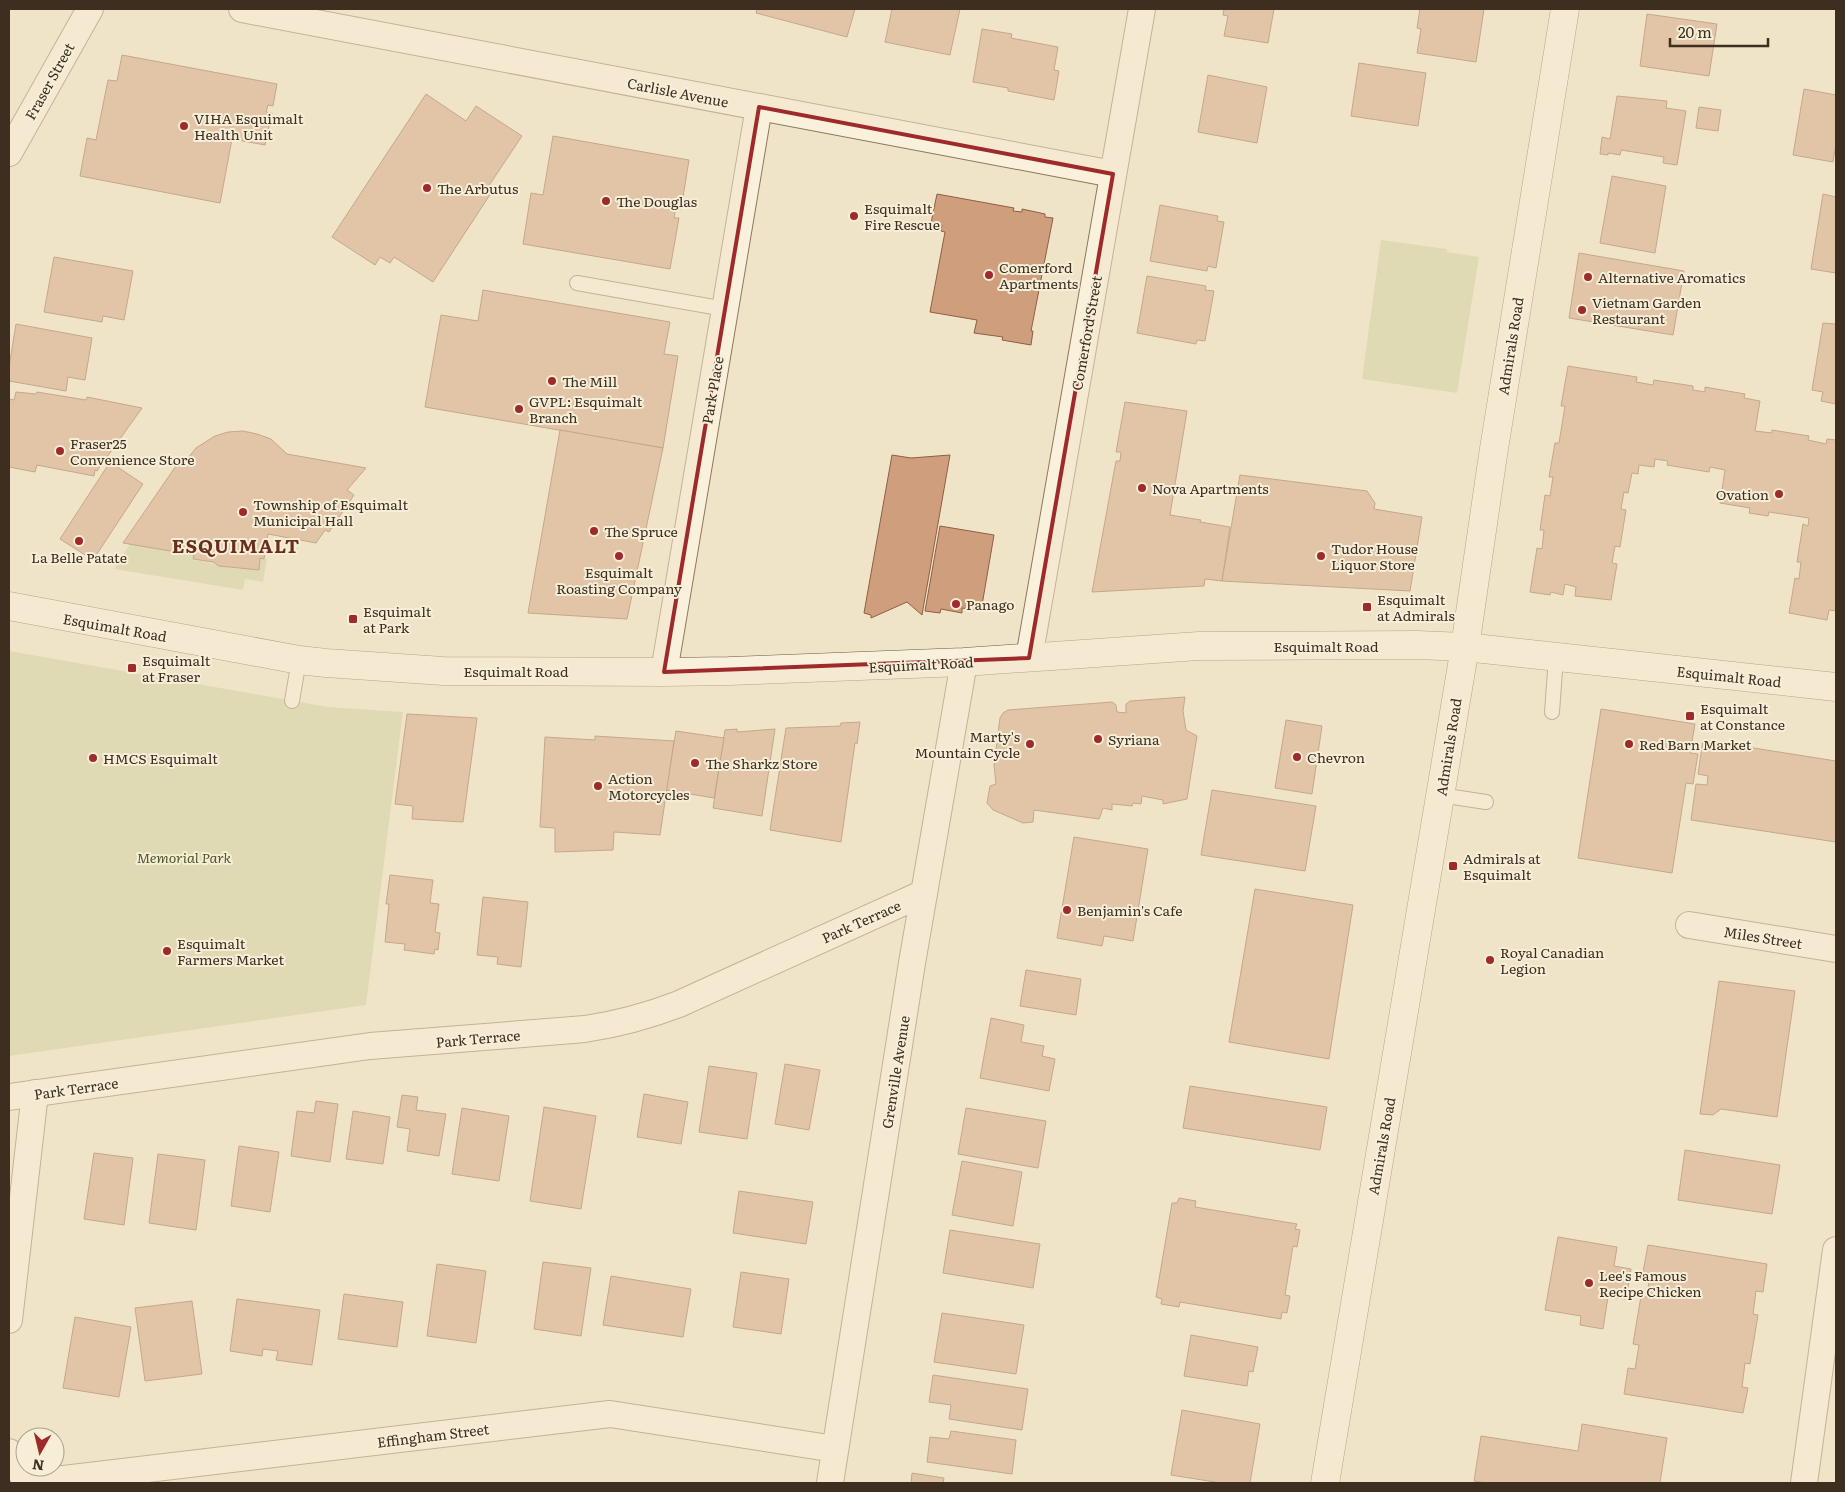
<svg xmlns="http://www.w3.org/2000/svg" width="1845" height="1492" viewBox="0 0 1845 1492" font-family="Literata,serif">
	<rect width="100%" height="100%" fill="#f0e4c8"/>
	<!-- green -->
	<g fill="#c9cf9b">
		<path d="M1381,240L1447,249V252L1479,257L1457,393L1362,379Z"/>
		<path d="M130,544L194,555L193,560C207,561 218,566 231,568C240,569 249,568 258,570L260,558L267,559L263,582L245,579L243,590L114,569Z"/>
		<path d="M9,651L328,707L403,712L366,1005L9,1056Z"/>
	</g>
	<!-- building -->
	<g fill="#cf9f7d" stroke="#8d5f41">
		<path d="M757,9H855L847,37L756,13Z"/>
		<path d="M892,9H960L950,55L885,42Z"/>
		<path d="M1224,9H1274L1268,43L1224,36L1228,16L1223,15Z"/>
		<path d="M1420,9H1484L1476,62L1417,53L1421,29L1417,28Z"/>
		<path d="M1647,14L1717,24L1709,76L1640,66Z"/>
		<path d="M982,29L1012,34L1011,38L1058,47L1054,70L1059,71L1054,100L1008,91V88L973,82Z"/>
		<path d="M122,55L277,84L273,106L268,105L266,112L272,113L265,145L232,139L220,203L80,176L87,138L96,140L108,80L117,81Z"/>
		<path d="M1359,63L1426,73L1418,126L1351,116Z"/>
		<path d="M1208,75L1267,87L1257,143L1198,132Z"/>
		<path d="M1804,89L1836,95V143L1833,162L1793,155Z"/>
		<path d="M426,94L466,121L476,106L522,136L488,187L493,190L433,282L394,257L390,263L380,257L375,265L332,237Z"/>
		<path d="M1617,96L1667,101L1666,108L1686,111L1677,165L1663,163L1664,157L1621,150L1620,155L1608,153V155L1600,154L1602,137L1610,139Z"/>
		<path d="M1699,107L1721,110L1718,131L1696,128Z"/>
		<path d="M553,136L689,160L681,209L676,208L674,218H679L670,269L523,244L531,193L543,195Z"/>
		<path d="M1612,176L1666,186L1655,253L1600,243Z"/>
		<path d="M937,194L1014,208L1013,211L1022,212V209L1045,214V217L1053,218L1031,331H1033L1031,345L1002,340L1003,337L974,333L977,320L930,312L945,232L941,231L942,225L931,223Z"/>
		<path d="M1823,194L1836,197V273L1811,269Z"/>
		<path d="M1160,205L1218,216L1217,221L1224,222L1216,268L1208,266L1207,271L1150,261Z"/>
		<path d="M1579,253L1684,271L1673,335L1569,318Z"/>
		<path d="M54,257L133,271L124,320L103,316L102,322L44,312Z"/>
		<path d="M1147,276L1206,286L1205,290L1214,291L1205,341L1197,340L1196,344L1137,333Z"/>
		<path d="M483,290L670,322L664,354L678,356L663,448L425,407L441,315L478,321Z"/>
		<path d="M1823,323L1836,324V404L1821,401L1823,392L1812,390Z"/>
		<path d="M16,324L92,338L85,380L68,377L66,391L9,381V367Z"/>
		<path d="M1568,366L1637,377L1636,382L1653,385L1654,380L1693,386V390L1705,392V387L1745,394L1744,398L1760,401L1755,431L1772,433V430L1809,436L1808,440L1826,444L1827,439L1836,440V611L1829,610L1827,620L1789,613L1795,578L1799,579L1801,562H1797L1803,524L1808,526L1809,518L1769,512L1768,516L1749,513L1750,508L1720,503L1725,470L1710,467L1709,472L1667,465L1668,461L1655,459L1654,467L1639,465L1638,474L1632,473L1628,493L1624,492L1621,509L1626,510L1620,547L1615,546L1612,563L1617,564L1611,600L1575,596L1576,587L1565,584L1563,595L1551,592L1550,595L1530,592L1537,548L1542,549L1544,530H1540L1545,495L1550,496L1553,477H1549L1555,443H1559L1565,406H1561Z"/>
		<path d="M16,392L36,394L37,392L86,400L87,397L142,408L97,471L95,470L94,476L37,465L35,472L9,467V399L14,400Z"/>
		<path d="M1125,402L1187,411L1170,515L1201,520L1200,522L1230,527L1222,581L1205,579L1204,586L1092,592L1116,461H1120L1121,452H1116Z"/>
		<path d="M560,430L663,448L627,619L528,613Z"/>
		<path d="M243,431L257,434L271,439L287,454L366,468L347,490L354,495L329,532L325,530L316,543L268,534L264,559L260,558L259,570L219,566L213,562L193,559L194,555L123,543L180,460L184,463L196,448L215,436L228,432Z"/>
		<path d="M892,455L911,458L950,455L922,615L907,602L871,618V615L864,613Z"/>
		<path d="M110,462L143,484L93,560L60,539Z"/>
		<path d="M1240,475L1367,491L1375,503L1374,509L1422,517L1410,591L1222,581Z"/>
		<path d="M940,526L994,535L981,611L962,608V613L941,609L940,613L925,611Z"/>
		<path d="M1185,697L1183,711L1186,730L1197,736L1187,799L1163,804V800L1142,796L1141,804L1133,803L1132,806L1112,804V810L1103,808L1099,819L1034,810L1033,822L1023,823L993,810L987,803L990,786L996,784L994,765L1000,718L1003,713L1008,710L1112,702L1116,705L1117,712L1126,713V704L1130,701Z"/>
		<path d="M1601,709L1695,724L1690,753L1698,754L1693,784L1686,783L1672,873L1578,858Z"/>
		<path d="M407,714L477,718L463,822L412,819L413,806L395,804Z"/>
		<path d="M1286,720L1322,726L1312,794L1275,788Z"/>
		<path d="M860,722L857,744L855,743L841,842L770,830L786,728L840,726L841,723Z"/>
		<path d="M737,729V732L775,729L762,816L713,808L725,730Z"/>
		<path d="M676,731L724,738L714,798L666,790Z"/>
		<path d="M595,736L674,741L660,835L614,832L613,850L555,852V828L540,827L545,737L595,740Z"/>
		<path d="M1703,740L1836,761V842L1691,820L1696,784L1707,785L1708,776L1698,774Z"/>
		<path d="M1212,790L1316,806L1305,871L1201,855Z"/>
		<path d="M1074,837L1148,849L1133,941L1104,936L1102,946L1057,938Z"/>
		<path d="M390,875L433,880L430,903L439,904L435,932L440,933L438,950L435,949L434,954L404,950L405,944L385,942L389,904H386Z"/>
		<path d="M1255,889L1353,905L1329,1059L1229,1042Z"/>
		<path d="M483,897L528,902L521,967L497,964L498,957L477,955Z"/>
		<path d="M1026,970L1081,979L1076,1015L1020,1006Z"/>
		<path d="M1719,981L1795,991L1777,1117L1721,1109L1713,1115L1700,1114Z"/>
		<path d="M991,1018L1024,1025L1021,1042L1044,1046L1042,1056L1055,1059L1049,1091L980,1078Z"/>
		<path d="M785,1064L820,1070L809,1130L775,1124Z"/>
		<path d="M709,1066L757,1073L747,1139L699,1132Z"/>
		<path d="M1190,1086L1327,1107L1320,1150L1183,1128Z"/>
		<path d="M644,1094L688,1102L681,1144L637,1137Z"/>
		<path d="M402,1095L418,1097L416,1110L446,1114L439,1156L407,1151L410,1129L397,1127Z"/>
		<path d="M316,1101L338,1104L330,1162L291,1156L297,1111L314,1113Z"/>
		<path d="M544,1107L596,1116L581,1209L530,1201Z"/>
		<path d="M462,1108L509,1116L499,1181L452,1174Z"/>
		<path d="M966,1108L1046,1121L1038,1168L958,1154Z"/>
		<path d="M353,1111L390,1117L383,1164L346,1159Z"/>
		<path d="M239,1146L279,1152L270,1212L231,1206Z"/>
		<path d="M1685,1150L1780,1165L1772,1214L1678,1200Z"/>
		<path d="M94,1153L133,1158L124,1225L84,1219Z"/>
		<path d="M158,1154L205,1160L196,1230L149,1223Z"/>
		<path d="M962,1161L1022,1172L1013,1226L952,1215Z"/>
		<path d="M739,1191L813,1202L806,1244L733,1233Z"/>
		<path d="M1179,1198L1196,1201L1195,1207L1297,1224L1295,1229L1300,1230L1297,1247L1293,1246L1285,1295L1290,1296L1287,1313L1282,1312L1281,1319L1180,1302L1179,1307L1161,1304L1162,1299L1156,1297L1172,1203H1177Z"/>
		<path d="M950,1230L1040,1244L1033,1288L943,1273Z"/>
		<path d="M1558,1237L1617,1247L1614,1266L1631,1269L1626,1299L1608,1297L1603,1329L1580,1325L1581,1316L1545,1310Z"/>
		<path d="M1648,1245L1767,1264L1763,1292L1756,1291L1753,1314L1758,1315L1750,1364L1745,1363L1742,1387L1748,1388L1743,1413L1624,1394L1628,1368L1635,1369L1639,1345L1633,1344L1641,1296L1647,1297L1650,1273L1643,1272Z"/>
		<path d="M543,1262L591,1268L581,1336L534,1329Z"/>
		<path d="M437,1264L486,1271L476,1343L427,1336Z"/>
		<path d="M741,1272L789,1279L781,1334L733,1327Z"/>
		<path d="M611,1276L691,1289L683,1337L603,1325Z"/>
		<path d="M344,1294L403,1302L397,1347L338,1339Z"/>
		<path d="M237,1299L320,1310L312,1365L276,1360L278,1351L263,1349L262,1356L230,1351Z"/>
		<path d="M192,1301L202,1374L145,1381L135,1308Z"/>
		<path d="M942,1313L1024,1325L1016,1374L934,1362Z"/>
		<path d="M75,1317L131,1327L119,1397L63,1388Z"/>
		<path d="M1191,1335L1258,1347L1253,1372L1249,1371L1247,1386L1184,1376Z"/>
		<path d="M933,1375L1028,1389L1022,1430L949,1419L951,1405L929,1402Z"/>
		<path d="M1182,1410L1260,1424L1250,1483H1221L1171,1475Z"/>
		<path d="M1582,1424L1667,1438L1660,1483H1487L1474,1481L1481,1436L1578,1451Z"/>
		<path d="M951,1431L1016,1440L1012,1474L927,1462L930,1437L949,1439Z"/>
		<path d="M912,1473L944,1478L943,1483H911Z"/>
	</g>
	<g fill="none" stroke-linecap="round" stroke-linejoin="round">
		<!-- lane casing -->
		<g stroke="#8d765c" stroke-width="16">
			<g id="lane">
				<path d="M577,283L725,309"/>
				<path d="M292,701L299,660"/>
				<path d="M1552,712L1556,657"/>
				<path d="M1440,795L1486,802"/>
			</g>
		</g>
		<!-- street casing -->
		<g stroke="#8d765c" stroke-width="28">
			<g id="street">
				<path d="M242,9L1113,174"/>
				<path d="M9,153L90,9"/>
				<path d="M1029,658L1142,9"/>
				<path d="M664,672L759,107"/>
				<path d="M1689,925L1836,949"/>
				<path d="M9,1097L370,1046L585,1029C618,1024 648,1016 679,1004L924,893"/>
				<path d="M9,1320L35,1093"/>
				<path d="M9,1452L27,1483"/>
				<path d="M30,1483L610,1414L835,1449"/>
				<path d="M830,1483L912,963L964,662"/>
				<path d="M1804,1483L1836,1250"/>
			</g>
		</g>
		<!-- secondary casing -->
		<g stroke="#6f573f" stroke-width="29">
			<g id="secondary">
				<path d="M9,606L299,660L326,663L443,671L664,672L729,671L964,662L1199,646L1417,645L1465,647L1836,687"/>
				<path d="M1325,1483L1465,647L1493,455L1565,9"/>
			</g>
		</g>
		<!-- lane -->
		<use href="#lane" stroke="#faf1dc" stroke-width="14"/>
		<!-- street -->
		<use href="#street" stroke="#faf1dc" stroke-width="26"/>
		<!-- secondary -->
		<use href="#secondary" stroke="#faf1dc" stroke-width="28"/>
	</g>
	<!-- marked area -->
	<path d="M0 0H1845V1492H0ZM759,107L1113,174L1029,658L664,672Z" fill="#f0e4c8" fill-opacity=".55" fill-rule="evenodd"/>
	<path fill="none" stroke="#9e2a2b" stroke-width="4" stroke-linejoin="round" d="M759,107L1113,174L1029,658L664,672Z"/>
	<!-- markers -->
	<g fill="#9e2a2b" stroke="#f7eed8" stroke-width="2">
		<circle cx="184" cy="126" r="5"/>
		<circle cx="427" cy="188" r="5"/>
		<circle cx="606" cy="201" r="5"/>
		<circle cx="854" cy="216" r="5"/>
		<circle cx="989" cy="275" r="5"/>
		<circle cx="1588" cy="277" r="5"/>
		<circle cx="1582" cy="310" r="5"/>
		<circle cx="552" cy="381" r="5"/>
		<circle cx="519" cy="409" r="5"/>
		<circle cx="60" cy="451" r="5"/>
		<circle cx="1142" cy="488" r="5"/>
		<circle cx="1779" cy="494" r="5"/>
		<circle cx="243" cy="512" r="5"/>
		<circle cx="594" cy="531" r="5"/>
		<circle cx="79" cy="541" r="5"/>
		<circle cx="619" cy="556" r="5"/>
		<circle cx="1321" cy="556" r="5"/>
		<circle cx="956" cy="604" r="5"/>
		<rect x="1362" y="602" width="10" height="10" rx="2.5"/>
		<rect x="348" y="614" width="10" height="10" rx="2.5"/>
		<rect x="127" y="663" width="10" height="10" rx="2.5"/>
		<rect x="1685" y="711" width="10" height="10" rx="2.5"/>
		<circle cx="1098" cy="739" r="5"/>
		<circle cx="1030" cy="744" r="5"/>
		<circle cx="1629" cy="744" r="5"/>
		<circle cx="1297" cy="757" r="5"/>
		<circle cx="93" cy="758" r="5"/>
		<circle cx="695" cy="763" r="5"/>
		<circle cx="598" cy="786" r="5"/>
		<rect x="1448" y="861" width="10" height="10" rx="2.5"/>
		<circle cx="1067" cy="910" r="5"/>
		<circle cx="167" cy="951" r="5"/>
		<circle cx="1490" cy="960" r="5"/>
		<circle cx="1589" cy="1283" r="5"/>
	</g>
	<g text-anchor="middle" dominant-baseline="central" stroke-width="4" stroke-linejoin="round" paint-order="stroke">
		<!-- street labels -->
		<g font-size="14" fill="#3d2e20" stroke="#f7eed8">
			<text transform="translate(49 81) rotate(-61)">Fraser Street</text>
			<text transform="translate(678 92) rotate(11)">Carlisle Avenue</text>
			<text transform="translate(1086 333) rotate(-80)">Comerford Street</text>
			<text transform="translate(1510 346) rotate(-81)">Admirals Road</text>
			<text transform="translate(712 390) rotate(-80)">Park Place</text>
			<text transform="translate(115 627) rotate(10)">Esquimalt Road</text>
			<text x="1326" y="646">Esquimalt Road</text>
			<text transform="translate(921 664) rotate(-3)">Esquimalt Road</text>
			<text x="516" y="671">Esquimalt Road</text>
			<text transform="translate(1729 676) rotate(6)">Esquimalt Road</text>
			<text transform="translate(1448 747) rotate(-81)">Admirals Road</text>
			<text transform="translate(861 921) rotate(-24)">Park Terrace</text>
			<text transform="translate(1763 937) rotate(9)">Miles Street</text>
			<text transform="translate(478 1038) rotate(-5)">Park Terrace</text>
			<text transform="translate(895 1072) rotate(-81)">Grenville Avenue</text>
			<text transform="translate(76 1088) rotate(-8)">Park Terrace</text>
			<text transform="translate(1381 1146) rotate(-80)">Admirals Road</text>
			<text transform="translate(433 1435) rotate(-7)">Effingham Street</text>
		</g>
		<!-- poi labels -->
		<g font-size="14" fill="#3d2e20" stroke="#f7eed8" text-anchor="start">
			<text x="194" y="118">VIHA Esquimalt<tspan x="194" dy="16">Health Unit</tspan></text>
			<text x="437" y="188">The Arbutus</text>
			<text x="616" y="201">The Douglas</text>
			<text x="864" y="208">Esquimalt<tspan x="864" dy="16">Fire Rescue</tspan></text>
			<text x="999" y="267">Comerford<tspan x="999" dy="16">Apartments</tspan></text>
			<text x="1598" y="277">Alternative Aromatics</text>
			<text x="1592" y="302">Vietnam Garden<tspan x="1592" dy="16">Restaurant</tspan></text>
			<text x="562" y="381">The Mill</text>
			<text x="529" y="401">GVPL: Esquimalt<tspan x="529" dy="16">Branch</tspan></text>
			<text x="70" y="443">Fraser25<tspan x="70" dy="16">Convenience Store</tspan></text>
			<text x="1152" y="488">Nova Apartments</text>
			<text x="1769" y="494" text-anchor="end">Ovation</text>
			<text x="253" y="504">Township of Esquimalt<tspan x="253" dy="16">Municipal Hall</tspan></text>
			<text x="604" y="531">The Spruce</text>
			<text x="1331" y="548">Tudor House<tspan x="1331" dy="16">Liquor Store</tspan></text>
			<text x="79" y="557" text-anchor="middle">La Belle Patate</text>
			<text x="619" y="572" text-anchor="middle">Esquimalt<tspan x="619" dy="16">Roasting Company</tspan></text>
			<text x="1377" y="599">Esquimalt<tspan x="1377" dy="16">at Admirals</tspan></text>
			<text x="966" y="604">Panago</text>
			<text x="363" y="611">Esquimalt<tspan x="363" dy="16">at Park</tspan></text>
			<text x="142" y="660">Esquimalt<tspan x="142" dy="16">at Fraser</tspan></text>
			<text x="1700" y="708">Esquimalt<tspan x="1700" dy="16">at Constance</tspan></text>
			<text x="1020" y="736" text-anchor="end">Marty's<tspan x="1020" dy="16">Mountain Cycle</tspan></text>
			<text x="1108" y="739">Syriana</text>
			<text x="1639" y="744">Red Barn Market</text>
			<text x="1307" y="757">Chevron</text>
			<text x="103" y="758">HMCS Esquimalt</text>
			<text x="705" y="763">The Sharkz Store</text>
			<text x="608" y="778">Action<tspan x="608" dy="16">Motorcycles</tspan></text>
			<text x="1463" y="858">Admirals at<tspan x="1463" dy="16">Esquimalt</tspan></text>
			<text x="1077" y="910">Benjamin's Cafe</text>
			<text x="177" y="943">Esquimalt<tspan x="177" dy="16">Farmers Market</tspan></text>
			<text x="1500" y="952">Royal Canadian<tspan x="1500" dy="16">Legion</tspan></text>
			<text x="1599" y="1275">Lee's Famous<tspan x="1599" dy="16">Recipe Chicken</tspan></text>
		</g>
		<!-- park labels -->
		<g font-size="14" font-style="italic" fill="#4d5a26" stroke="#f7eed8">
			<text x="184" y="857">Memorial Park</text>
		</g>
		<!-- district labels -->
		<g font-size="19" font-weight="bold" letter-spacing="1" fill="#6b2e1e" stroke="#f7eed8">
			<text x="236" y="545">ESQUIMALT</text>
		</g>
	</g>
	<!-- border -->
	<rect width="1845" height="1492" fill="none" stroke="#3d2e20" stroke-width="20"/>
	<!-- north arrow -->
	<g transform="translate(40 1452) rotate(188)"><circle r="24" fill="#f7eed8" stroke="#ada18e"/>
	<path d="M0-4L9 19L0 12L-9 19Z" fill="#9e2a2b"/>
	<text y="-8" font-size="14" font-weight="bold" text-anchor="middle" fill="#3d2e20">N</text>
	</g>
	<!-- scale -->
	<path d="M1670 38v8h98v-8" fill="none" stroke="#3d2e20" stroke-width="2.5"/>
	<text x="1678" y="38" font-size="15" fill="#3d2e20" stroke="#f7eed8" stroke-width="4" paint-order="stroke">20 m</text>
</svg>
